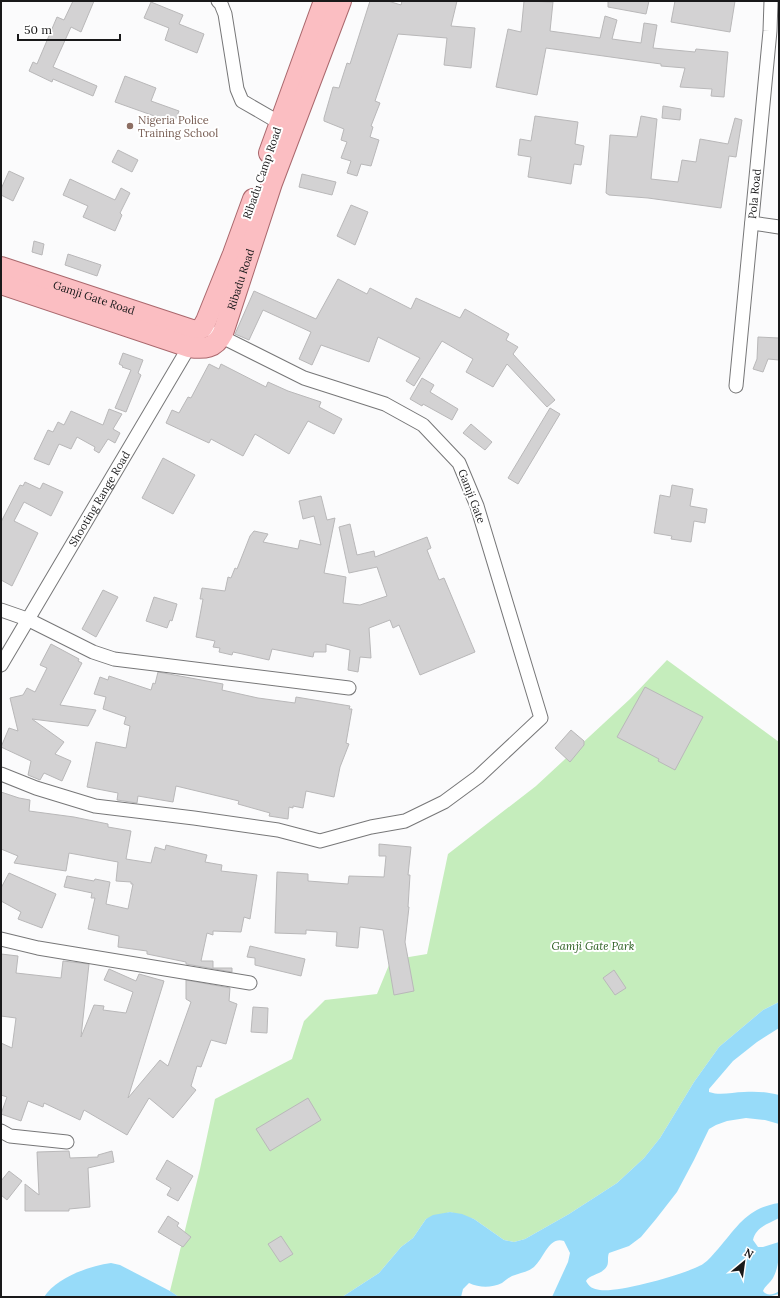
<svg xmlns="http://www.w3.org/2000/svg" width="780" height="1298" viewBox="0 0 780 1298" font-family="Lora,serif">
	<rect width="100%" height="100%" fill="#fbfbfc"/>
	<!-- green -->
	<path fill="#c5edbc" d="M667,660L779,742V1002L763,1010L719,1047L694,1082L660,1138L644,1158L617,1183L569,1214L525,1239L514,1242L504,1240L474,1219L450,1212L426,1219L413,1238L401,1247L379,1273L342,1297H179L170,1291L200,1169L215,1099L292,1059L304,1021L325,1000L377,994L391,960L427,954L448,854L536,786L630,699Z"/>
	<!-- water -->
	<g fill="#97dbf9">
		<path d="M779,1002V1028L757,1042L733,1061L709,1089V1092C721,1096 732,1092 744,1092C755,1091 768,1092 779,1095V1124L765,1120L746,1118L727,1121L716,1125L709,1129L694,1160L677,1192L656,1219L641,1237L629,1246L609,1253C607,1257 609,1262 607,1266C602,1275 590,1274 586,1281C589,1287 593,1289 600,1290C618,1293 687,1274 703,1264C709,1260 713,1254 718,1249C738,1226 747,1208 779,1203V1218C768,1224 756,1227 753,1240L758,1247H763L779,1242C779,1255 779,1267 773,1278C770,1283 765,1286 763,1291C766,1296 774,1295 779,1291V1294L767,1297H552L568,1262L570,1253L564,1241C549,1236 544,1258 534,1267C528,1272 520,1273 512,1276C508,1278 505,1281 502,1283C491,1288 480,1288 469,1283L463,1289L461,1297H342L379,1273L401,1247L413,1238L426,1219L433,1215L450,1212L462,1214L474,1219L504,1240L514,1242L525,1239L569,1214L617,1183L644,1158L660,1138L694,1082L719,1047L763,1010Z"/>
		<path d="M111,1263L120,1265L170,1291L179,1297H44C56,1278 89,1266 111,1263Z"/>
	</g>
	<!-- building -->
	<g fill="#d3d2d3" stroke="#b9b8b9">
		<path d="M73,1H94L81,32L71,27L53,67L97,86L93,96L53,79L52,82L29,71L33,62L37,64L57,17L64,20Z"/>
		<path d="M370,1H388L401,5L402,1H457L451,26L475,28L471,68L444,65L447,38L398,34L375,101L380,103L371,126L373,127L370,137L379,140L371,166L361,164L357,176L347,173L351,161L341,158L347,142L341,140L344,129L324,121V118L333,87L339,88L347,63L350,64Z"/>
		<path d="M524,1L553,2L550,31L600,38L605,16L617,20L612,39L641,43L644,23L657,25L653,48L695,52L696,49L728,52L724,97L711,96L712,89L680,87L685,68L661,66V64L546,48L537,95L496,87L508,29L521,32Z"/>
		<path d="M608,1H649L646,14L608,7Z"/>
		<path d="M675,1H735L730,32L671,22Z"/>
		<path d="M151,2L183,15L179,24L204,34L197,53L165,40L169,28L144,18Z"/>
		<path d="M125,76L156,88L151,101L179,111L174,123L115,102Z"/>
		<path d="M663,106L681,109L680,120L662,118Z"/>
		<path d="M535,116L578,122L575,144L584,146L581,165L574,164L571,184L528,177L531,157L518,155L520,139L531,141Z"/>
		<path d="M641,116L657,119L651,179L678,182L682,160L696,162L700,139L728,144L735,118L742,120L736,157L729,156L721,208L648,198L609,195L606,193L610,135L637,137Z"/>
		<path d="M118,150L138,160L132,172L112,162Z"/>
		<path d="M9,171L24,178L13,201L1,195V189Z"/>
		<path d="M302,174L336,182L332,195L299,187Z"/>
		<path d="M70,179L115,200L121,188L130,193L120,213L122,215L115,231L83,217L88,206L63,195Z"/>
		<path d="M351,205L368,212L355,245L337,236Z"/>
		<path d="M34,241L44,244L42,255L32,252Z"/>
		<path d="M68,254L101,265L97,276L65,265Z"/>
		<path d="M338,279L367,294L370,288L411,309L416,298L460,318L465,309L509,334L506,340L518,347L513,354L555,400L547,407L507,364L493,387L466,372L473,359L442,341L414,386L406,381L420,358L378,337L369,362L321,345L312,365L299,359L311,332L263,310L249,340L235,334L254,291L316,319Z"/>
		<path d="M758,337L779,338V360L768,359L763,372L753,369L757,359Z"/>
		<path d="M123,353L143,360L138,373L141,375L126,412L115,408L131,370L122,367L123,366L119,364Z"/>
		<path d="M209,364L219,369L221,364L266,387L268,382L288,391L321,402L319,407L342,419L334,434L308,421L289,454L255,434L243,456L211,439L209,443L166,423L172,410L179,413L188,397L191,398Z"/>
		<path d="M422,378L434,385L430,392L458,409L452,420L423,404L422,406L410,399Z"/>
		<path d="M550,408L560,414L518,484L508,478Z"/>
		<path d="M109,409L122,414L113,429L120,433L115,443L108,439L99,453L94,450L95,447L77,437L71,449L59,444L49,465L34,459L48,430L53,432L58,422L64,425L71,411L103,425Z"/>
		<path d="M471,424L492,442L485,450L463,433Z"/>
		<path d="M163,458L195,475L173,514L142,498Z"/>
		<path d="M25,482L40,489L43,483L63,492L51,516L24,502L14,521L38,533L12,586L1,580V522L20,485L23,486Z"/>
		<path d="M672,485L693,489L690,506L707,509L705,523L694,521L691,542L671,539L672,536L654,533L660,495L670,497Z"/>
		<path d="M321,496L327,520L335,518L324,573L346,577L343,603L360,605L387,596L377,567L349,573L339,527L350,524L357,555L374,551L375,557L427,537L431,548L427,550L439,580L444,578L475,652L420,675L399,625L393,628L390,620L369,628L371,658L360,657L358,672L348,670L350,650L326,644V652H314L313,657L272,649L269,660L238,653L233,652L232,655L219,652L220,648L213,647L215,641L196,637L203,599H200L202,588L225,591L228,577L231,578L235,568L237,569L250,536L254,531L268,534L263,542L298,549L300,540L321,545L314,516L303,519L299,501Z"/>
		<path d="M103,590L118,597L96,637L82,629Z"/>
		<path d="M154,597L177,604L172,621L170,620L167,628L146,621Z"/>
		<path d="M51,644L79,659L78,661L82,663L60,705L96,710L88,726L32,719L64,742L55,754L71,761L62,781L44,773L40,780L28,775L31,761L1,747L9,728L18,731L10,698L23,695L27,688L35,692L47,668L40,665Z"/>
		<path d="M158,672L223,684L222,690L258,698L295,703L296,697L350,706L349,709H352L346,743L349,744L340,767L334,797L306,791L303,808L293,806V808L289,807L288,819L269,816L270,813L238,804L239,801L176,786L173,802L138,796L137,803L117,800L118,793L87,787L96,742L126,748L130,726L124,724L126,717L103,709L106,697L94,694L100,677L108,680L109,676L151,690L153,683L155,684Z"/>
		<path d="M645,687L703,717L675,770L658,761L659,759L617,737Z"/>
		<path d="M571,730L584,741V745L570,762L555,748Z"/>
		<path d="M1,792L19,798L30,800L29,811L74,817L108,824V827L131,831L126,859L151,863L155,847L165,850L166,845L207,855L205,862L222,865L221,871L257,875L250,919L244,917L241,932L213,931V935L207,933L201,961H213V968H232V972L186,964V962L147,954V951L118,947L119,936L88,929L95,898H91L92,893L64,887L67,876L94,881L95,879L110,882L106,904L128,909L133,884H131V882L116,881L118,862L69,853L66,871L14,863L18,856L1,849Z"/>
		<path d="M379,844L411,847L408,875H410L408,907H409L405,942L414,991L394,995L383,930L360,927L358,948L336,946L337,932L306,930V934L275,933L277,872L308,874V881L348,884L349,876L384,877L386,856H379Z"/>
		<path d="M9,873L56,894L42,928L18,919L21,912L1,901V888Z"/>
		<path d="M250,946L305,959L301,976L255,965V958L247,957Z"/>
		<path d="M1,954L18,956L16,973L61,978L63,961L89,964L81,1037L94,1005L104,1006L103,1010L126,1013L133,992L104,980L109,969L136,981L139,974L164,981L128,1098L160,1060L168,1066L191,1002L186,999V980L230,988L229,1001L237,1004L226,1044L211,1040L201,1067L197,1066L191,1086L196,1090L173,1118L149,1098L127,1135L84,1110L80,1120L44,1103L43,1107L28,1101L21,1121L1,1114L7,1097L1,1095V1043L12,1048L16,1018L1,1016Z"/>
		<path d="M614,970L626,988L615,995L603,978Z"/>
		<path d="M253,1007L268,1008L267,1033L251,1032Z"/>
		<path d="M308,1098L321,1120L270,1151L256,1129Z"/>
		<path d="M69,1151L70,1158L98,1157V1155L112,1151L114,1162L88,1168L90,1207L69,1209V1211H25V1184L39,1195L37,1152Z"/>
		<path d="M167,1160L193,1176L178,1201L167,1195L171,1188L156,1179Z"/>
		<path d="M9,1171L22,1181L7,1200L1,1195V1181Z"/>
		<path d="M168,1216L179,1223L177,1226L191,1237L183,1247L158,1232Z"/>
		<path d="M281,1236L293,1254L280,1262L268,1244Z"/>
	</g>
	<g fill="none" stroke-linecap="round" stroke-linejoin="round">
		<!-- minor casing -->
		<g stroke="#777778" stroke-width="15">
			<g id="minor">
				<path d="M218,1L221,4L225,14L237,89L242,101L280,123"/>
				<path d="M752,223L779,227"/>
				<path id="s1" d="M736,386L770,31L771,1"/>
				<path d="M1,610L27,619L93,652L114,659L349,688"/>
				<path id="s2" d="M1,665L189,347L191,340"/>
				<path d="M1,774L36,788L95,806L194,818L278,830L320,841L371,827L405,821L444,802L478,777L541,718L477,506L459,463L423,425L385,404L304,378L214,333"/>
				<path d="M1,939L38,948L250,983"/>
				<path d="M1,1131L10,1136L67,1142"/>
			</g>
		</g>
		<!-- primary casing -->
		<g stroke="#aa686d" stroke-width="22">
			<g id="primary">
				<path d="M269,153L324,1"/>
				<path id="s3" d="M1,267L195,331L202,328L206,321L233,254L253,199"/>
				<path id="s4" d="M1,284L189,347C204,349 215,349 223,333L272,183L341,1"/>
			</g>
		</g>
		<!-- minor -->
		<use href="#minor" stroke="#fff" stroke-width="13"/>
		<!-- primary -->
		<use href="#primary" stroke="#fbbec2" stroke-width="20"/>
	</g>
	<!-- markers -->
	<circle fill="#8d6e63" stroke="#fff" stroke-width="1.5" cx="130" cy="126" r="4"/>
	<g text-anchor="middle" dominant-baseline="central" stroke-width="4" stroke-linejoin="round" paint-order="stroke">
		<!-- education labels -->
		<g font-size="11" fill="#785e54" stroke="#fff" text-anchor="start">
			<text x="138" y="120">Nigeria Police<tspan x="138" dy="13">Training School</tspan></text>
		</g>
		<!-- street labels -->
		<g font-size="11" fill="#19191a" stroke="#fff">
			<text transform="translate(262 173) rotate(-71)">Ribadu Camp Road</text>
			<text stroke="none"><textPath href="#s1" startOffset="193">Pola Road</textPath></text>
			<text stroke="none"><textPath href="#s4" startOffset="295">Ribadu Road</textPath></text>
			<text stroke="none"><textPath href="#s3" startOffset="98">Gamji Gate Road</textPath></text>
			<text transform="translate(472 496) rotate(69)">Gamji Gate</text>
			<text stroke="none"><textPath href="#s2" startOffset="193">Shooting Range Road</textPath></text>
		</g>
		<!-- park labels -->
		<g font-size="11" font-style="italic" fill="#275b1c" stroke="#fff">
			<text x="593" y="946">Gamji Gate Park</text>
		</g>
	</g>
	<!-- border -->
	<rect width="780" height="1298" fill="none" stroke="#19191a" stroke-width="4"/>
	<!-- north arrow -->
	<g transform="translate(744 1262) rotate(29)" stroke="#ffffff" stroke-width="3" paint-order="stroke">
	<path d="M0-3L7 15L0 10L-7 15Z" fill="#19191a"/>
	<text y="-6" font-size="11" font-weight="bold" text-anchor="middle" fill="#19191a">N</text>
	</g>
	<!-- scale -->
	<path d="M18 34v6h102v-6" fill="none" stroke="#19191a" stroke-width="2"/>
	<text x="24" y="34" font-size="12" fill="#19191a" stroke="#ffffff" stroke-width="3" paint-order="stroke">50 m</text>
</svg>
